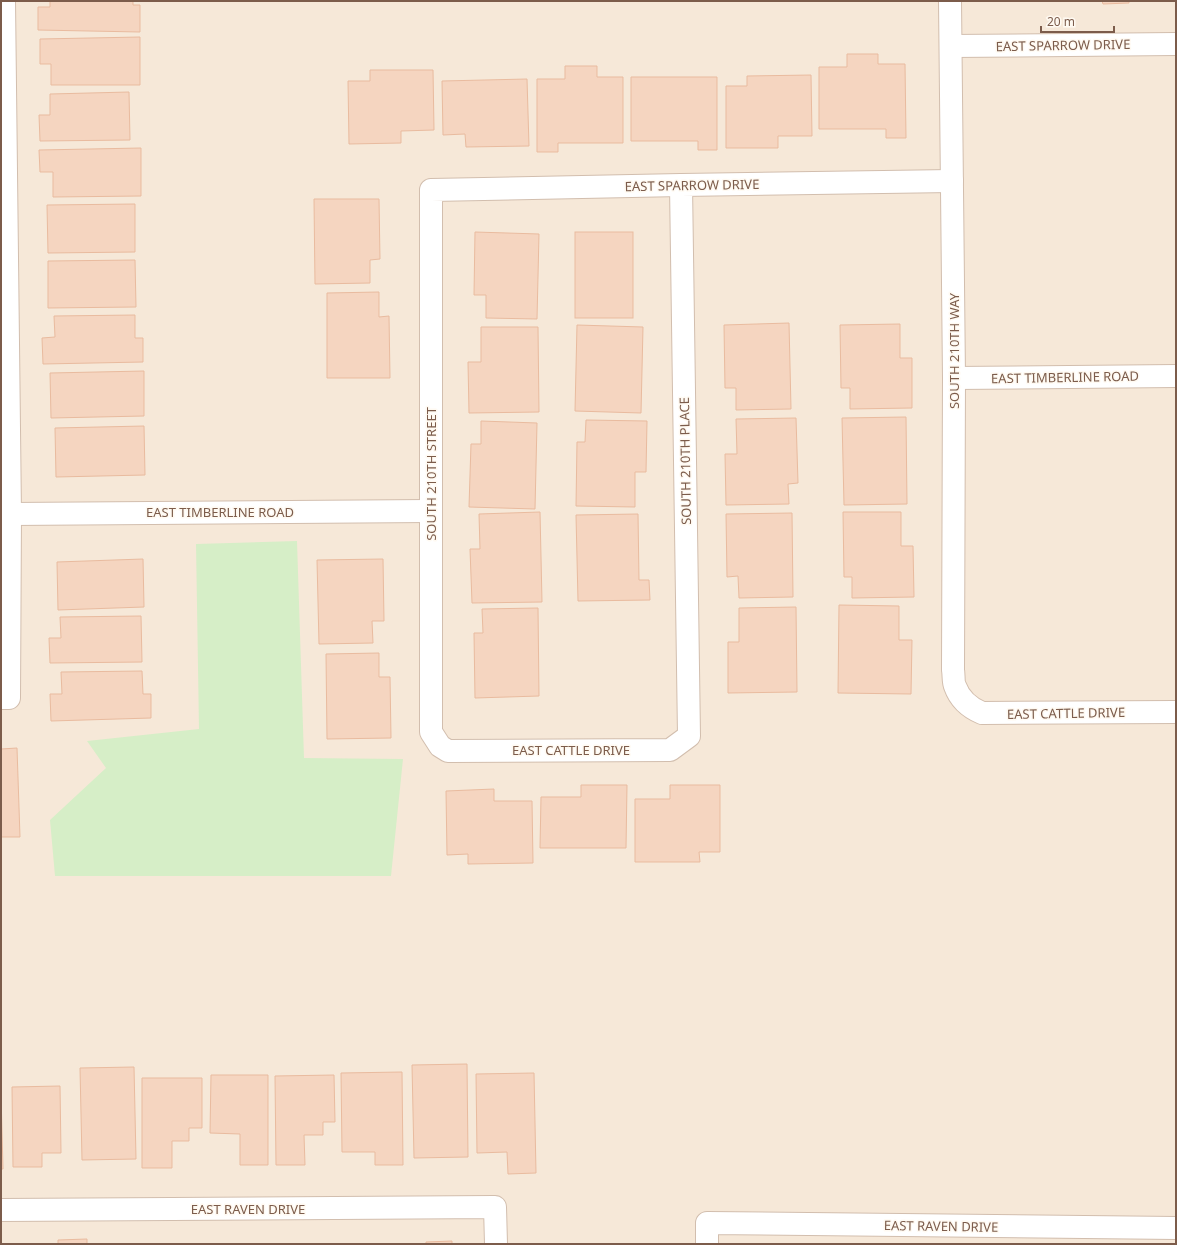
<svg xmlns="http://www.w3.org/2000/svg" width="1177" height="1245" viewBox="0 0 1177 1245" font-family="'Noto Sans',sans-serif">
	<rect width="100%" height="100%" fill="#fef6ea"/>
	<!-- residential -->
	<rect fill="#f6e8d8" x="1" y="1" width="1175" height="1243"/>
	<!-- green -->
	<path fill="#d6eec7" d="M297,541L304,758L403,759L391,876H55L50,820L106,768L87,741L199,729L196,544Z"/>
	<!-- building -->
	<g fill="#f5d5c0" stroke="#e9bb9f">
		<path d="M50,1H133V5H140V32L38,30V7H50Z"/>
		<path d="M1102,1H1129V3L1103,4Z"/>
		<path d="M140,37V85H51V64H40V39Z"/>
		<path d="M847,54H878V64H905L906,138H886V129H819V67H847Z"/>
		<path d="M565,66H597V77H623V143H558V152H537V79H565Z"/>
		<path d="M370,70H433L434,130L401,131V143L349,144L348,81H370Z"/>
		<path d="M811,75L812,136H778V148H726V86H747V76Z"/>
		<path d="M631,77H717V150H698V141H631Z"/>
		<path d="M527,79L529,146L466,147L465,134L443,135L442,81Z"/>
		<path d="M129,92L130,140L40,141L39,115H50V94Z"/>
		<path d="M141,148V196L53,197V172H40L39,150Z"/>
		<path d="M314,199H379L380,259L370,260V283L315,284Z"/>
		<path d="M135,204V252L48,253L47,205Z"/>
		<path d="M475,232L539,234L537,319L486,318V295H474Z"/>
		<rect x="575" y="232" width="58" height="86"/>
		<path d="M135,260L136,307L48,308V261Z"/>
		<path d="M379,292V317L389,316L390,378H327V293Z"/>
		<path d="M135,315V338H143V362L43,364L42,338L55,337L54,316Z"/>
		<path d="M789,323L791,409L736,410V388H725L724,325Z"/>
		<path d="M900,324V358H912V408L850,409V388H841L840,325Z"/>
		<path d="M577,325L643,327L641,413L575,411Z"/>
		<path d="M481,327H538L539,412L469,413L468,362H481Z"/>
		<path d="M144,371V416L51,418L50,373Z"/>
		<path d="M906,417L907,504L844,505L842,418Z"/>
		<path d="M796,418L798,483L788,484L789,504L726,505L725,454H737L736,419Z"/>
		<path d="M586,420L647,421L646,472H635V507L576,506L577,442H585Z"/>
		<path d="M481,421L537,423L535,509L469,507L471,444H481Z"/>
		<path d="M144,426L145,475L56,477L55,428Z"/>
		<path d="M540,512L542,602L472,603L470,549H480L479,514Z"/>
		<path d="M843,512H901V546H913L914,597L852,598V577H844Z"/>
		<path d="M792,513L793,597L739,598L738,576L727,577L726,514Z"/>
		<path d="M638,514L639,580H649L650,600L578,601L576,515Z"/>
		<path d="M143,559L144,607L58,610L57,562Z"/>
		<path d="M383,559L384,621H372L373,643L319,644L317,560Z"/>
		<path d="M839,605L899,606V640H912L911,694L838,693Z"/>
		<path d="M796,607L797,692L728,693V642H739V608Z"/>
		<path d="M538,608L539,696L475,698L474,633H483L482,609Z"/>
		<path d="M141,616L142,662L50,663L49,638H61L60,617Z"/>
		<path d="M379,653V677H390L391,738L327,739L326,654Z"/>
		<path d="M142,671L143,694H151V718L51,721L50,694H62L61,672Z"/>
		<path d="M17,748L20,837H1V749Z"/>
		<path d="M581,785H627L626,848H540L541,797H581Z"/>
		<path d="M670,785H720V852H699L700,862H635V799H670Z"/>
		<path d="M494,789V801H532L533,863L468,864V854L447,855L446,791Z"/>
		<path d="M467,1064L468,1157L414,1158L412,1065Z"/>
		<path d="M134,1067L136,1159L82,1160L80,1068Z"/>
		<path d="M402,1072L403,1165H375V1152H342L341,1073Z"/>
		<path d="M534,1073L536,1173L508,1174L507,1152L477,1153L476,1074Z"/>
		<path d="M211,1075H268V1165H240V1134L210,1133Z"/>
		<path d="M334,1075L335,1122H323V1135H304L305,1165H276L275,1076Z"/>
		<path d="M142,1078H202V1128H189V1141H172V1168H142Z"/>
		<path d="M60,1086L61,1153H42V1167H13L12,1087Z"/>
		<path d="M1,1095L3,1169H1Z"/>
		<path d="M87,1239V1244H58V1240Z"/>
		<path d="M452,1241V1244H426V1242Z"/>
	</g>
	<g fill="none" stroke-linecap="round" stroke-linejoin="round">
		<!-- minor casing -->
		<g stroke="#d2beae" stroke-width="24">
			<g id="minor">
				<path d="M950,1L954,378L953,670C954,675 953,682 955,686C960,700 970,708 982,713L1176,712"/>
				<path d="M951,46L1176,44"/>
				<path d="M681,185L689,736L670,750L448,751L440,746L431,732V190L681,185L952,181"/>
				<path d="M954,378L1176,376"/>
				<path d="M10,514L430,511"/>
				<path d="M1,698H9L10,514L4,1"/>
				<path d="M1,1210L495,1207L496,1244"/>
				<path d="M707,1244V1223L1176,1228"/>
			</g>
		</g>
		<!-- minor -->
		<use href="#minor" stroke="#fff" stroke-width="22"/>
	</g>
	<g text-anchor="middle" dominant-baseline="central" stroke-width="3" stroke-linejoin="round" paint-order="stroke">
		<!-- street labels -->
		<g font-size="13" fill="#7c5c4b" stroke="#fffaf2">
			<text transform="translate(1063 45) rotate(-1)">EAST SPARROW DRIVE</text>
			<text transform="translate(692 185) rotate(-1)">EAST SPARROW DRIVE</text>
			<text transform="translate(954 351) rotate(-90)">SOUTH 210TH WAY</text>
			<text transform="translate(1065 377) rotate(-1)">EAST TIMBERLINE ROAD</text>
			<text transform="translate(685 461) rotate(-91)">SOUTH 210TH PLACE</text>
			<text transform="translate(431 474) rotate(-90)">SOUTH 210TH STREET</text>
			<text x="220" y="512">EAST TIMBERLINE ROAD</text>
			<text transform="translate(1066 713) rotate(-1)">EAST CATTLE DRIVE</text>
			<text x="571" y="750">EAST CATTLE DRIVE</text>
			<text x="248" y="1209">EAST RAVEN DRIVE</text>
			<text transform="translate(941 1226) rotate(1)">EAST RAVEN DRIVE</text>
		</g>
	</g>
	<!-- border -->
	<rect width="1177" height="1245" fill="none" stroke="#7c5c4b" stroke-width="4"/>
	<!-- scale -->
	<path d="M1041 26v6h73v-6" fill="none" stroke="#7c5c4b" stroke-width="2"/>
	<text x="1047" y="26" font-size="12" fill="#7c5c4b" stroke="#fffaf2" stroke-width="3" paint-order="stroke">20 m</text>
</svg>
